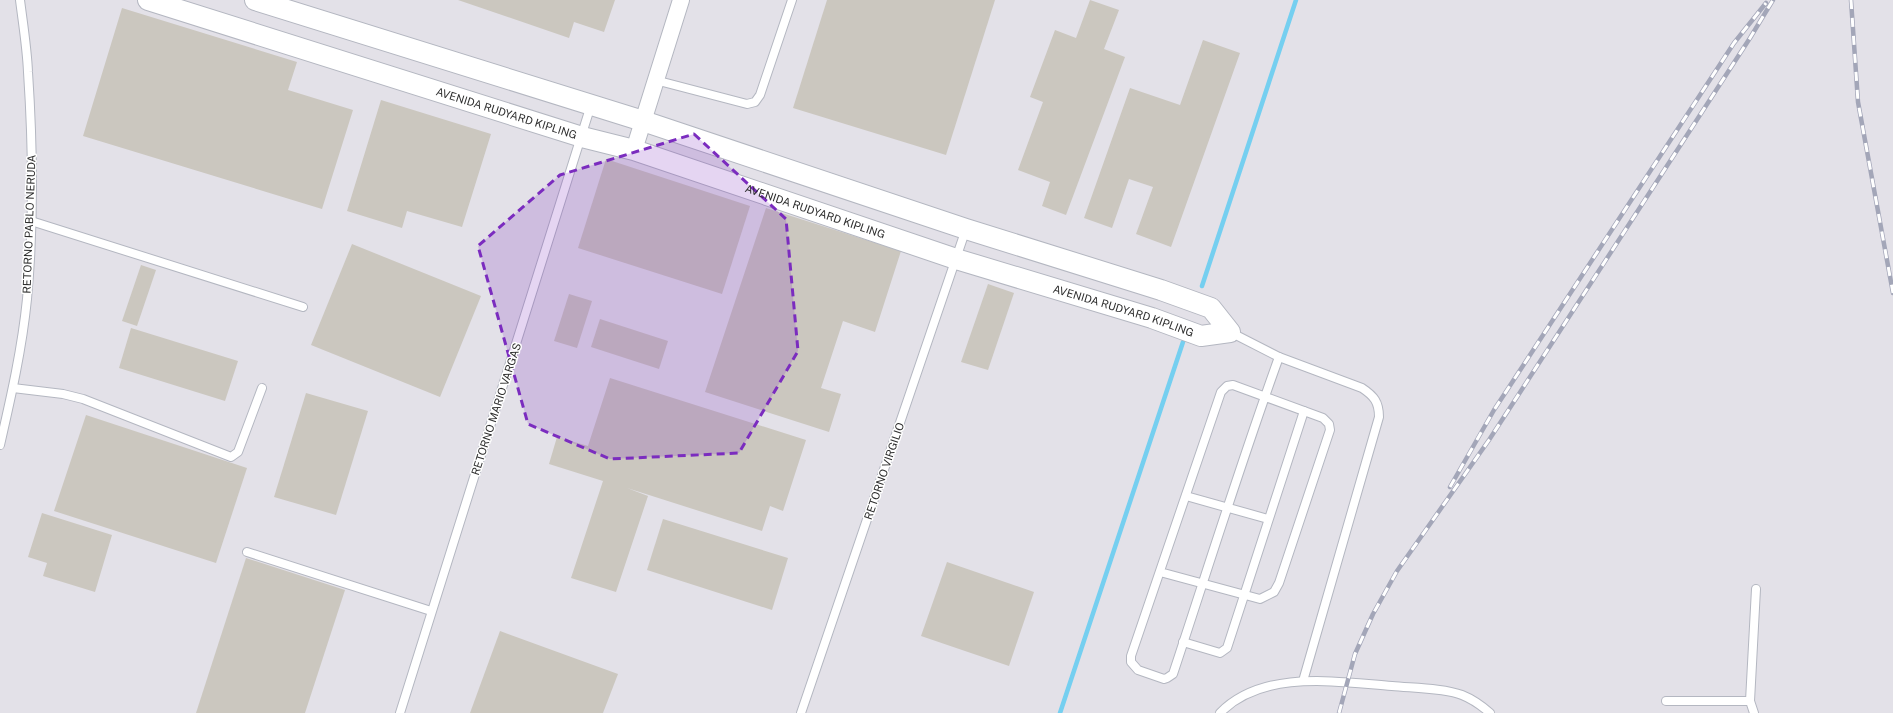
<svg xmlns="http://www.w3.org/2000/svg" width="1893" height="713" viewBox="0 0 1893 713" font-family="'Public Sans',sans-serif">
	<rect width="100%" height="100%" fill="#efe9e1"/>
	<!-- industrial -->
	<rect fill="#e3e1e8" x="0" y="0" width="1893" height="713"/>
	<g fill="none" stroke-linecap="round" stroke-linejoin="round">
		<!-- stream -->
		<g stroke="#75cff0" stroke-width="4.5">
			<path d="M1202,286L1296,0"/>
			<path d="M1060,713L1183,342"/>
		</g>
	</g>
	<!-- building -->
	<g fill="#cbc7bf">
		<path d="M458,0H615L604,32L574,22L569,38Z"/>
		<path d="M827,0H995L946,155L793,108Z"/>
		<path d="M1090,0L1119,10L1104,49L1125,57L1066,215L1042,206L1050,182L1018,170L1043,102L1030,97L1055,30L1076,38Z"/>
		<path d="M122,8L297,62L288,90L353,110L322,209L83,136Z"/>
		<path d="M1203,40L1240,53L1171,247L1136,234L1153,187L1129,179L1112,228L1084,218L1130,88L1180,105Z"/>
		<path d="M381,100L491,134L462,227L407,211L402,228L347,211Z"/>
		<path d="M606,159L750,206L722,294L578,248Z"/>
		<path d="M766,208L901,251L875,332L843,321L821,388L841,394L829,432L705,392Z"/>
		<path d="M352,244L481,296L440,397L311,345Z"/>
		<path d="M141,265L156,270L137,326L122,321Z"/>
		<path d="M988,284L1014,293L988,370L961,362Z"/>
		<path d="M569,294L592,301L577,348L554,341Z"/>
		<path d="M600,319L668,341L659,369L591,347Z"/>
		<path d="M131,328L238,361L225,401L119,368Z"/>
		<path d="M610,378L806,440L783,511L770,506L762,531L627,488L648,496L616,592L571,578L603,481L549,464L557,437L588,446Z"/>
		<path d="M306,393L368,411L336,515L274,497Z"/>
		<path d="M86,415L247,468L216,563L54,511Z"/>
		<path d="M42,513L112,535L95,592L43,576L47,563L28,557Z"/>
		<path d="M663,519L788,558L772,610L647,570Z"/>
		<path d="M246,558L345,590L305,713H196Z"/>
		<path d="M947,562L1034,592L1009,666L921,636Z"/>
		<path d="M500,631L618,674L603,713H470Z"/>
	</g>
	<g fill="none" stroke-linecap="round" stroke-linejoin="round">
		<!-- service casing -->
		<g stroke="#b4b7c1" stroke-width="10">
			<g id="service">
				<path d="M655,80L747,104L755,102L760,95L792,0"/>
				<path d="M31,221L303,307"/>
				<path d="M1230,332L1279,357L1362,388C1374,396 1379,402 1379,417L1303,681"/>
				<path d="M13,388L63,394L83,399L231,457L238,452L262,388"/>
				<path d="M0,445C11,397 22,349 27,299C34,225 33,147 28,72C27,48 23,24 20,0"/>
				<path d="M1186,496L1268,519"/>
				<path d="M247,552L431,611"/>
				<path d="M1160,572L1260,599L1274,592L1279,583L1330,430L1329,424L1323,418L1233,385L1227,386L1221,392L1131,656V662L1138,670L1164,679L1167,678L1173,674C1208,568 1241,462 1279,357"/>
				<path d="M1183,642L1220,653L1227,648L1304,411"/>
				<path d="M1666,701H1750"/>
				<path d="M400,713L591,105"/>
				<path d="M801,713L966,229"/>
				<path d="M1220,713C1263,669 1337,682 1392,686C1412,688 1444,688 1462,695C1472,699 1482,706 1490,713"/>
				<path d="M1754,713L1750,701L1756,589"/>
			</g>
		</g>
		<!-- minor casing -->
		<g stroke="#b4b7c1" stroke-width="18">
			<path id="minor" d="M634,150L681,0"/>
		</g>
		<!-- tertiary casing -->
		<g stroke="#b4b7c1" stroke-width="22">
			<g id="tertiary">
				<path id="s1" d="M148,0L582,137L634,150L956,259L1152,318L1201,336L1230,332L1211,308L1161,290L966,229L643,121L255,0"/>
			</g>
		</g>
		<!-- service -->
		<use href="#service" stroke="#fff" stroke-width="8"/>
		<!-- minor -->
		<use href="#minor" stroke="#fff" stroke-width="16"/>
		<!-- tertiary -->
		<use href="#tertiary" stroke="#fff" stroke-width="20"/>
		<!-- rail casing -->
		<g stroke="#a3a6b8" stroke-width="4.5">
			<g id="rail">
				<path d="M1851,0L1858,102L1893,293"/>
				<path d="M1450,487L1494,410L1734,43L1766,3"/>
				<path d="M1339,713L1355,654L1373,614L1397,571L1489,440L1750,38L1773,0"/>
			</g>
		</g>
		<!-- rail -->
		<use href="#rail" stroke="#fff" stroke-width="3" stroke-dasharray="9" stroke-linecap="butt"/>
	</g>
	<!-- marked area -->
	<path fill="#7b2cbf" fill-opacity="0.2" stroke="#7b2cbf" stroke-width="3" stroke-dasharray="8 5" stroke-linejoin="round" d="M694,134L786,219L798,351L739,453L610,459L528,424L478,246L560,175Z"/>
	<g text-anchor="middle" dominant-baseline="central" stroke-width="3" stroke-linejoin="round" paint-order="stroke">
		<!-- street labels -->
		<g font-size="11" fill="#2e2e2e" stroke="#fff">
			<text stroke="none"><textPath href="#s1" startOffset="376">AVENIDA RUDYARD KIPLING</textPath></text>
			<text stroke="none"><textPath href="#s1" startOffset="700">AVENIDA RUDYARD KIPLING</textPath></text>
			<text transform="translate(29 224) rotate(-88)">RETORNO PABLO NERUDA</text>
			<text stroke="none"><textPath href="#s1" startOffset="1024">AVENIDA RUDYARD KIPLING</textPath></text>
			<text transform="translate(496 409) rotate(-72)">RETORNO MARIO VARGAS</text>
			<text transform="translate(884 471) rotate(-71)">RETORNO VIRGILIO</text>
		</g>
	</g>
</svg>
